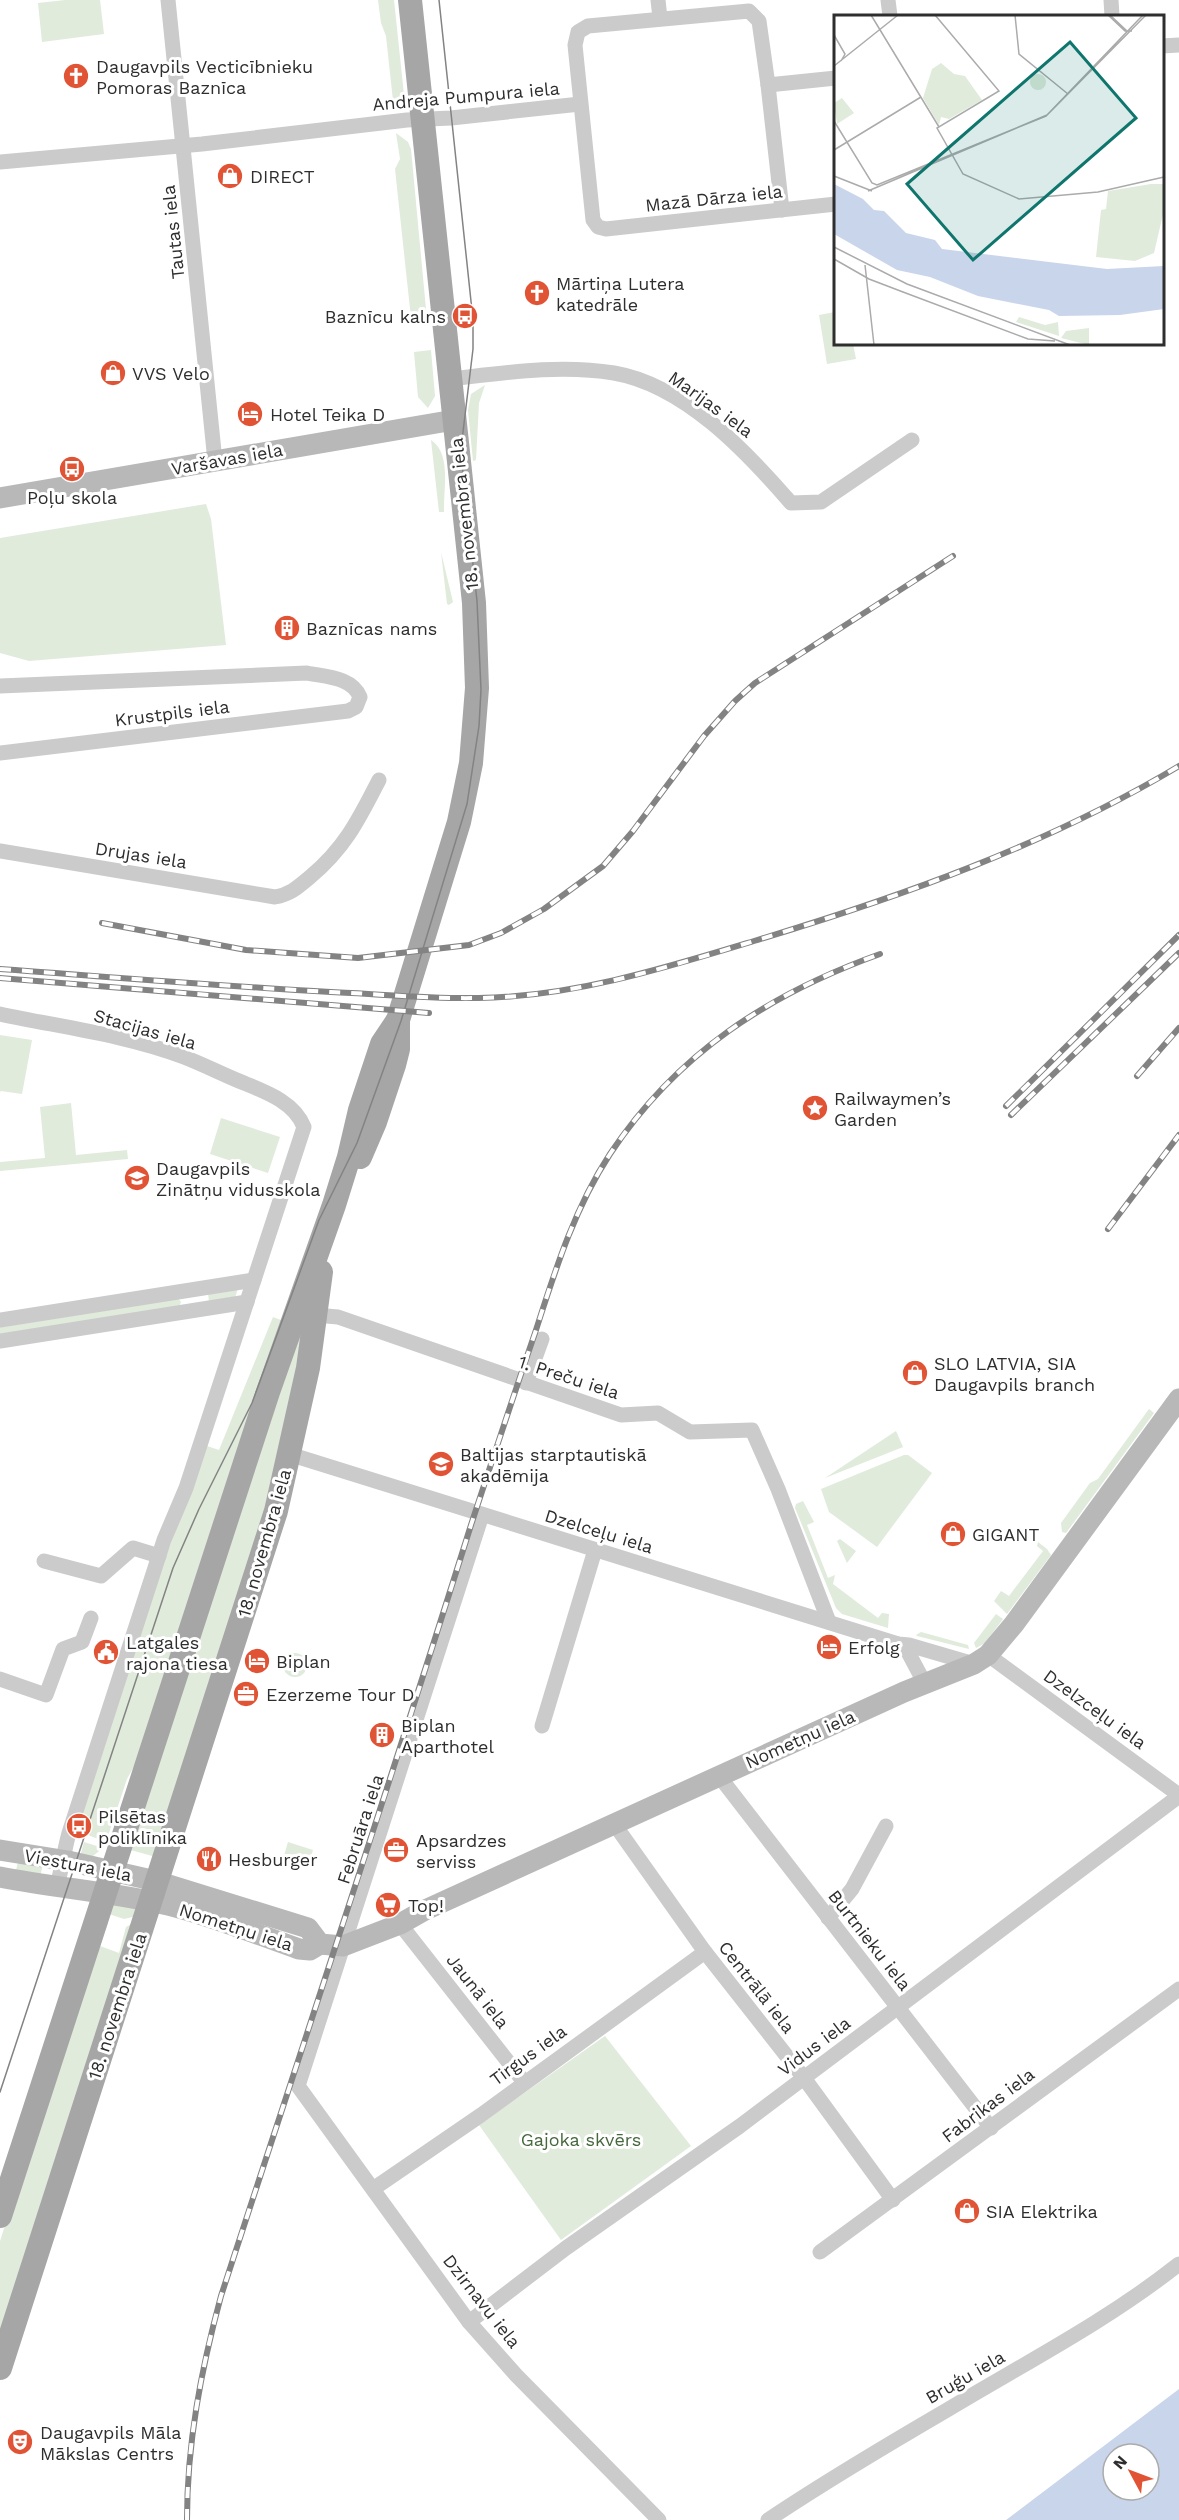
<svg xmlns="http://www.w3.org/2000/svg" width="1179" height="2520" viewBox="0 0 1179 2520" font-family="'Work Sans',sans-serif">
	<rect width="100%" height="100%" fill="#fff"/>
	<!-- green -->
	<g fill="#e0ebdc">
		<path d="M65,0H100L104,34L42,42L38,3Z"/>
		<path d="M378,0H394L404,95L398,107L394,110L386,36L381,23Z"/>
		<path d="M396,133L408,142L411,149L427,320L414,322L411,318L395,169L400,159Z"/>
		<path d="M835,312L836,344H853L856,359L827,364L819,315Z"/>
		<path d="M431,350L435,396L428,408L418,397L414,352Z"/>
		<path d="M485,385L479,403L476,460L473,461L468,410L471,394Z"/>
		<path d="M431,440C452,454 443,490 444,512H439Z"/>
		<path d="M206,504L211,519L226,645L29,661L0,653V538Z"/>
		<path d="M441,552L453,602L449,605L447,604Z"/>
		<path d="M0,1035L32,1040L22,1094L1,1091L0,1092Z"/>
		<path d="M71,1103L76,1155L127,1150L128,1159L0,1171V1162L45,1158L40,1107Z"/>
		<path d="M221,1118L280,1137L268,1173L210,1154Z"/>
		<path d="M238,1288L235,1298L209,1302L208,1293Z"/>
		<path d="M178,1298L181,1302L179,1307L0,1335V1326Z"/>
		<path d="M273,1317L286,1322L143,1750L127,1779L106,1842L75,1830L164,1562L207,1446L219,1450Z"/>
		<path d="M305,1327L278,1472L156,1857L127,1849L296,1342Z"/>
		<path d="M1149,1409L1154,1413L1066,1533L1062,1532L1061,1523L1090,1483L1098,1479Z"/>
		<path d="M896,1431L903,1447L825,1478Z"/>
		<path d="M904,1455H908L932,1473L877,1547L829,1512L821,1489Z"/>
		<path d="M803,1501L814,1522L807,1525L828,1578L835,1575L833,1584L878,1618L882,1613L889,1614L888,1628L842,1614L836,1608L795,1508L796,1504Z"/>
		<path d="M840,1539L856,1551L847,1563L837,1541Z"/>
		<path d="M1038,1542L1047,1549L1051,1555L1007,1614L994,1601L1001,1591L1009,1596L1043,1551L1037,1546Z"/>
		<path d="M996,1614L1003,1619L985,1643L976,1648L974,1643Z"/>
		<path d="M921,1632L968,1645L969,1649L917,1636L916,1635Z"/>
		<circle cx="295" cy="1665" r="12"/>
		<path d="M84,1842L103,1848L93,1856L80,1857Z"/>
		<path d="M288,1842L313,1850L308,1866L283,1859Z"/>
		<path d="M18,1862L43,1864L40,1877L16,1870Z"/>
		<path d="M113,1902L137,1908V1916L124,1919L106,1913Z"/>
		<path d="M104,1920L108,1923L100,1946L119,1953L126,1927L135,1922L0,2341V2241Z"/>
		<path d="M605,2036L691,2146L561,2240L479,2125Z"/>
	</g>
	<!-- water -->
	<path fill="#c9d5ea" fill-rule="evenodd" d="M1179,2389V2520H1006ZM1113,2454H1149V2490H1113Z"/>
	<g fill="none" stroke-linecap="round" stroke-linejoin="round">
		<!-- street -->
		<g stroke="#cbcbcb" stroke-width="15">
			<path d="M168,0L215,461"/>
			<path d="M658,0L660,18"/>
			<path d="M888,0L890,16"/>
			<path d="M1111,0L1112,16"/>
			<path d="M1162,46L1179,45"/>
			<path d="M836,78L768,85L759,21L749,11L588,26L578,32L575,45L593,220L598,227L606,229L836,204"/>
			<path d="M768,85L782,210"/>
			<path d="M0,162L202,144L407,120L451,118L580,104"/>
			<path d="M450,379C503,373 559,364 614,373C684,385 746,451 791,503L821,502L912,440"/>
			<path d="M0,686L307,673C326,677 352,677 360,697L356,707L348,711L0,753"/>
			<path d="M0,851L275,897C291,894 298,887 310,877C345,848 359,819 379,780"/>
			<path d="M0,1014C61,1027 126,1035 184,1057C202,1064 220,1073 239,1081C263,1091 294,1101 304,1127L186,1488L164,1540L69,1833C64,1851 62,1868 57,1886"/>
			<path d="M315,1315L338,1317L621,1415L658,1413L690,1432L752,1430L778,1489L829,1622"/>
			<path d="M0,1320L254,1280"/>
			<path d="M0,1341L247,1302"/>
			<path d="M526,1383L542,1339"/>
			<path d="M289,1454L898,1644L909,1645L974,1664"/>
			<path d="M482,1515L298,2086L469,2322L516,2375L659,2520"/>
			<path d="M44,1561L101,1576L133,1548L159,1556"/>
			<path d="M898,1644L908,1652L925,1684"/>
			<path d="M988,1655L1179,1795"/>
			<path d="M0,1679L46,1695L63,1649L82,1642L91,1618"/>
			<path d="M542,1726L595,1550"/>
			<path d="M719,1776L991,2128"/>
			<path d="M615,1825L705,1952L804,2078L893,2200"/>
			<path d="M828,1918L852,1889L886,1826"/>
			<path d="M400,1924L524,2082"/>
			<path d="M373,2189L481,2115L705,1952"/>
			<path d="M820,2252L1179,1989"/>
			<path d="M469,2322L566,2248L740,2126L1179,1796"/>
			<path d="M768,2520C826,2481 887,2445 947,2410C1025,2363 1107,2321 1179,2264"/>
		</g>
		<!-- secondary -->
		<g stroke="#b8b8b8" stroke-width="21">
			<path d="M0,498L454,420"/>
			<path d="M0,1850L68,1861L156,1881L308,1928L320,1944L343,1946L400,1924L423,1911L904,1692L974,1664L988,1655L1014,1624L1179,1399"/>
			<path d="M0,1877C56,1888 112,1892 168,1905C212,1916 256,1934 299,1949L310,1950L320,1944"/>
		</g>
		<!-- primary -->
		<g stroke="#a6a6a6" stroke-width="24">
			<path d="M360,1157L375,1122L394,1065L398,1049V1020"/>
			<path d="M0,2216L268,1392L334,1205L349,1157L360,1110L382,1044L398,1020L459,822L471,763L477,688L474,603L410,0"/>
			<path d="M0,2368L276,1511L308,1368L321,1272"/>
		</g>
		<!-- tram -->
		<path stroke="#838383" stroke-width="1.5" d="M0,2092L173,1568L199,1509L252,1403L319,1220L357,1143L401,1021L467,804L479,726L481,690L477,601L462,464V440L473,349V320L439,0"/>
		<!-- rail casing -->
		<g stroke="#838383" stroke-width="6">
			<g id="rail">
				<path d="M102,923L246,950L358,958L469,945L501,933L544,909L603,866L633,831L704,736L735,701L755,683L953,556"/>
				<path d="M0,969C110,977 220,986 331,992C380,994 429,999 478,998C572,997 665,968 754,941C900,897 1047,845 1179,766"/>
				<path d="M0,978L429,1013"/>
				<path d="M1137,1076L1179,1028"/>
				<path d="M1006,1106L1179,935"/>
				<path d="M1011,1115L1179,953"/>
				<path d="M1108,1229L1179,1135"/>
				<path d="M187,2520C187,2443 201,2370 221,2296C305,2039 390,1783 471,1525C492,1461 513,1397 535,1333C555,1271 574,1209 610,1154C677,1053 769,994 880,954"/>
			</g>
		</g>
		<!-- rail -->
		<use href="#rail" stroke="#fff" stroke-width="4" stroke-dasharray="11" stroke-linecap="butt"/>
	</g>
	<!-- icons -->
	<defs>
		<g id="church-disc" transform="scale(1.35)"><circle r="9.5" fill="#e05435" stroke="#fff"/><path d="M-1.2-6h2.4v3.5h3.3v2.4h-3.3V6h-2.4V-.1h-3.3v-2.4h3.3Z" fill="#fff"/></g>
		<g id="shop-disc" transform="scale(1.35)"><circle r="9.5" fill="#e05435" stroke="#fff"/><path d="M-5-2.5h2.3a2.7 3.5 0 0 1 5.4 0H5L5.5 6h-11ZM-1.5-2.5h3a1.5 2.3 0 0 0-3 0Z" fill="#fff"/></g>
		<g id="bus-disc" transform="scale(1.35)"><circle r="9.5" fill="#e05435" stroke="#fff"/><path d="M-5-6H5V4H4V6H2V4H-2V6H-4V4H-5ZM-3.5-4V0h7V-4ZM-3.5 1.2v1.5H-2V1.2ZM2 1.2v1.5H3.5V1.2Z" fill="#fff"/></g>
		<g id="hotel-disc" transform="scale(1.35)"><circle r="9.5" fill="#e05435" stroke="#fff"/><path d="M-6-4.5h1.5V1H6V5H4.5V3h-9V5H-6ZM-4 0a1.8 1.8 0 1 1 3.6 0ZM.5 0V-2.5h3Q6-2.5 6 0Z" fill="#fff"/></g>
		<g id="building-disc" transform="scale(1.35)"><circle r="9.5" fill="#e05435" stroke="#fff"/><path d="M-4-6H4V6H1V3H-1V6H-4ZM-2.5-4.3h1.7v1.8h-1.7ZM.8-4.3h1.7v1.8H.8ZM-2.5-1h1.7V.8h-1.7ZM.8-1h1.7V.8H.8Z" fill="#fff"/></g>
		<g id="sight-disc" transform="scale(1.35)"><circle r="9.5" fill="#e05435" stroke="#fff"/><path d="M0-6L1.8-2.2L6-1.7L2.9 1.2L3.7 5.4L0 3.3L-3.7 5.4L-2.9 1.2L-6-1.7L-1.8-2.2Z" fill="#fff"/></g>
		<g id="school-disc" transform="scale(1.35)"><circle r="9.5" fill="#e05435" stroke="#fff"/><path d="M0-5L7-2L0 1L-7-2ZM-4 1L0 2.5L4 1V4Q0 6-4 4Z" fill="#fff"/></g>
		<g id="university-disc" transform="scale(1.35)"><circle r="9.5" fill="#e05435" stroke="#fff"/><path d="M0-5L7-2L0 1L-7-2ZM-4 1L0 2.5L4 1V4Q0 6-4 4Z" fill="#fff"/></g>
		<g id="civic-disc" transform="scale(1.35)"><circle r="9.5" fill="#e05435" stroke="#fff"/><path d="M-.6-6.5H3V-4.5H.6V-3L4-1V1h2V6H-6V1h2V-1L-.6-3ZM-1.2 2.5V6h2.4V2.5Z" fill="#fff"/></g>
		<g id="office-disc" transform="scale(1.35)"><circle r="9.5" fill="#e05435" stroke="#fff"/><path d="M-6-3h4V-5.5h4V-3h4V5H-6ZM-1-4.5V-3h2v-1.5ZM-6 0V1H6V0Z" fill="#fff"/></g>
		<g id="restaurant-disc" transform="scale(1.35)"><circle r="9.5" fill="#e05435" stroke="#fff"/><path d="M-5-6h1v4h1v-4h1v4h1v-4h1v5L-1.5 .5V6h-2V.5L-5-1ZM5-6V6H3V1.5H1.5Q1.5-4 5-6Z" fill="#fff"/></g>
		<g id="supermarket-disc" transform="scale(1.35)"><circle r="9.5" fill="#e05435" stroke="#fff"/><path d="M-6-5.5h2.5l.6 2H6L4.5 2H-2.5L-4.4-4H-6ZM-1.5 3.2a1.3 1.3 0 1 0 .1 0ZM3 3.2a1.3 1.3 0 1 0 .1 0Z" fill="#fff"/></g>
		<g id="theatre-disc" transform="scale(1.35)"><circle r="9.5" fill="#e05435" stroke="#fff"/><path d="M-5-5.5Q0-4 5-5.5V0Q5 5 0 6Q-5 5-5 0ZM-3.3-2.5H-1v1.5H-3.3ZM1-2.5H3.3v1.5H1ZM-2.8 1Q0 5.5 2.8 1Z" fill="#fff"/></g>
	</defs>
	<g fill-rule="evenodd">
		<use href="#church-disc" x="76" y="76"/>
		<use href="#shop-disc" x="230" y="176"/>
		<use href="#church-disc" x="537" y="293"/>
		<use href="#bus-disc" x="465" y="316"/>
		<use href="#shop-disc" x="113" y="373"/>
		<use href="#hotel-disc" x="250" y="414"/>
		<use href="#bus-disc" x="72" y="469"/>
		<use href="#building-disc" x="287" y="628"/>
		<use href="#sight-disc" x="815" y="1108"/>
		<use href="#school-disc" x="137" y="1178"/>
		<use href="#shop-disc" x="915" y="1373"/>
		<use href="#university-disc" x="441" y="1464"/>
		<use href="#shop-disc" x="953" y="1534"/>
		<use href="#hotel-disc" x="829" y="1647"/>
		<use href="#civic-disc" x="106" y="1652"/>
		<use href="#hotel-disc" x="257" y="1661"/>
		<use href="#office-disc" x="246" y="1694"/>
		<use href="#building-disc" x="382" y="1735"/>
		<use href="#bus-disc" x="79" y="1826"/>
		<use href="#office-disc" x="396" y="1850"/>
		<use href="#restaurant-disc" x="209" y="1859"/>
		<use href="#supermarket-disc" x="388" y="1905"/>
		<use href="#shop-disc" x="967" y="2211"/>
		<use href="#theatre-disc" x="20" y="2442"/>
	</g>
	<g text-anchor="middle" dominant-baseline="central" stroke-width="6" stroke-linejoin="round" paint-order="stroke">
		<!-- poi labels -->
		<g font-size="18" fill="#2e2e2e" stroke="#fff" text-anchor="start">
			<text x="96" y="66">Daugavpils Vecticībnieku<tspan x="96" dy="21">Pomoras Baznīca</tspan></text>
			<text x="250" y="176">DIRECT</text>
			<text x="556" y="283">Mārtiņa Lutera<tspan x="556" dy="21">katedrāle</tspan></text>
			<text x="446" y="316" text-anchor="end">Baznīcu kalns</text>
			<text x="132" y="373">VVS Velo</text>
			<text x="270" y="414">Hotel Teika D</text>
			<text x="72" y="497" text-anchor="middle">Poļu skola</text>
			<text x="306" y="628">Baznīcas nams</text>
			<text x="834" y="1098">Railwaymen’s<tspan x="834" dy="21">Garden</tspan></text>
			<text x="156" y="1168">Daugavpils<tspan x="156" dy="21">Zinātņu vidusskola</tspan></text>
			<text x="934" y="1363">SLO LATVIA, SIA<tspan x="934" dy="21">Daugavpils branch</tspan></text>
			<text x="460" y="1454">Baltijas starptautiskā<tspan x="460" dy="21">akadēmija</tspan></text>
			<text x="972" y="1534">GIGANT</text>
			<text x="126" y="1642">Latgales<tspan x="126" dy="21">rajona tiesa</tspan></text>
			<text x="848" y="1647">Erfolg</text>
			<text x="276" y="1661">Biplan</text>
			<text x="266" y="1694">Ezerzeme Tour D</text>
			<text x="401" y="1725">Biplan<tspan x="401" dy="21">Aparthotel</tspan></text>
			<text x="98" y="1816">Pilsētas<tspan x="98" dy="21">poliklīnika</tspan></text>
			<text x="416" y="1840">Apsardzes<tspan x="416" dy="21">serviss</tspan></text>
			<text x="228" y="1859">Hesburger</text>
			<text x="408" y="1905">Top!</text>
			<text x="986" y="2211">SIA Elektrika</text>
			<text x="40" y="2432">Daugavpils Māla<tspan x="40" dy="21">Mākslas Centrs</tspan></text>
		</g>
		<!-- street labels -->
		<g font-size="18" fill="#2e2e2e" stroke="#fff">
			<text transform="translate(466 96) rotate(-5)">Andreja Pumpura iela</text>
			<text transform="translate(714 198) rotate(-6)">Mazā Dārza iela</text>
			<text transform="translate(173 232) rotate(-96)">Tautas iela</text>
			<text transform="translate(711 404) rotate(36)">Marijas iela</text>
			<text transform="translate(227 459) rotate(-10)">Varšavas iela</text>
			<text transform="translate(464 514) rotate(-96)">18. novembra iela</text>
			<text transform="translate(172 713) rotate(-7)">Krustpils iela</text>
			<text transform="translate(141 855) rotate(9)">Drujas iela</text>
			<text transform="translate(145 1029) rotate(16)">Stacijas iela</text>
			<text transform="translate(569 1377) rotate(18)">1. Preču iela</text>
			<text transform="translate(599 1531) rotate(17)">Dzelceļu iela</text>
			<text transform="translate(264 1543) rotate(-74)">18. novembra iela</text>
			<text transform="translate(1095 1709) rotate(36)">Dzelzceļu iela</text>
			<text transform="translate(800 1739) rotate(-24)">Nometņu iela</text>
			<text transform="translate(360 1829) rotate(-72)">Februāra iela</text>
			<text transform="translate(78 1865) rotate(11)">Viestura iela</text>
			<text transform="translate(236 1927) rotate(18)">Nometņu iela</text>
			<text transform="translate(870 1940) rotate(52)">Burtnieku iela</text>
			<text transform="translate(757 1987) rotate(52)">Centrālā iela</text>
			<text transform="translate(478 1991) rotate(52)">Jaunā iela</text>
			<text transform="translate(117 2006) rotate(-72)">18. novembra iela</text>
			<text transform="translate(814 2046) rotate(-37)">Vidus iela</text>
			<text transform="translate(528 2055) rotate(-36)">Tirgus iela</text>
			<text transform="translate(988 2105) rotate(-37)">Fabrikas iela</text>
			<text transform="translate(482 2301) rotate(52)">Dzirnavu iela</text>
			<text transform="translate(965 2377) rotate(-30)">Bruģu iela</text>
		</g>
		<!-- park labels -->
		<g font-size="18" fill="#46683d" stroke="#fff">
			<text x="581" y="2139">Gajoka skvērs</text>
		</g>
	</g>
	<!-- overview -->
	<g transform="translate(834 15)">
		<rect width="330" height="330" fill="#fff"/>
		<path d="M107,48L120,59L131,61L148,85L115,104L107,102L105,110L89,83L98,54ZM196 67a8 8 0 1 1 16 0a8 8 0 1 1-16 0ZM8,83L20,98L3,109L0,88ZM317,169H330V195L320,238L301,246L262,242L267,195L272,194L274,176ZM185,302L211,310L224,307L225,321L182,307ZM255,313V330L227,323L232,316Z" fill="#e0ebdc"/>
		<path d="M0,169L29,184L40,195L50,196L72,218L101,225L108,234L273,254L330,251V294L286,300L225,301L215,295L144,281L96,262L63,255L0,219Z" fill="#c9d5ea"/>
		<path fill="none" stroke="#ababab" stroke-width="1.5" d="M37,0L105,112M101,0L165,76L103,113L129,159L185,184L264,177L330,162M181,0L185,39L234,79M274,0L291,16H298M276,0L293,16M0,20L11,39L7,46M0,51L64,0M0,106L38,168L43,170L212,101L312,0M0,135L87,82M0,161L38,176M34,176L213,100L309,0M0,232L73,269L236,330M0,244L35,264L69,277L194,324L221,326M31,250L40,330"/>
		<path fill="#0f766e" fill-opacity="0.15" stroke="#0f766e" stroke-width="3" d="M236,27L302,103L139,245L73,169Z"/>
		<rect width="330" height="330" fill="none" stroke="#2e2e2e" stroke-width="3"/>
	</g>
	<!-- north arrow -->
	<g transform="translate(1131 2472) rotate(311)"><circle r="28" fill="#ffffff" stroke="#ababab" stroke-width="1.5"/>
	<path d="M0-4.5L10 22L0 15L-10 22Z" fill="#e05435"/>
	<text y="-9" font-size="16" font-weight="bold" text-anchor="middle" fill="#2e2e2e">N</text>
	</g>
</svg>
